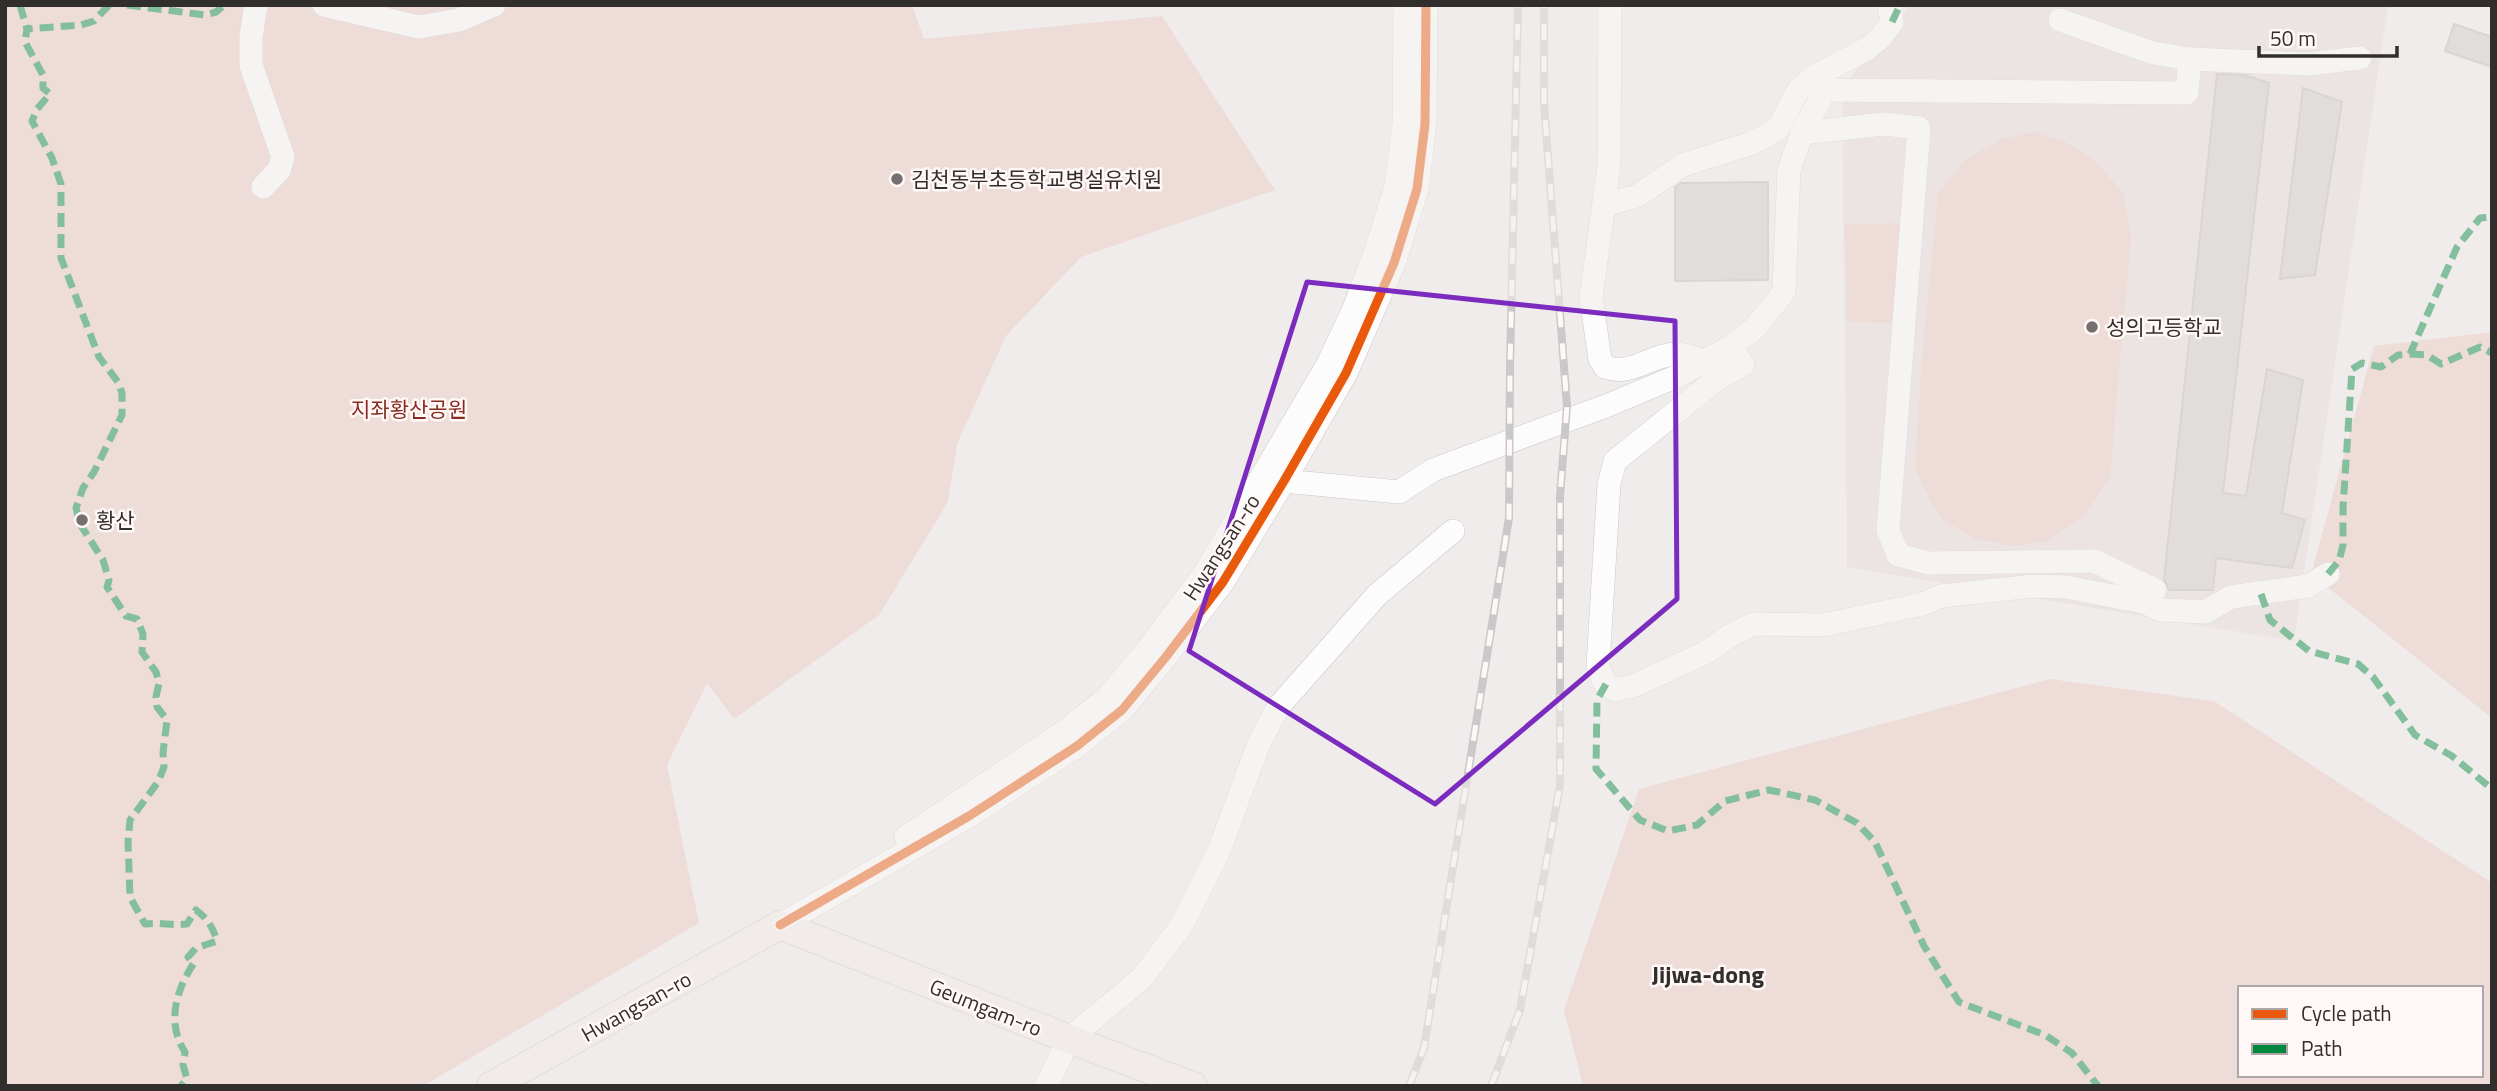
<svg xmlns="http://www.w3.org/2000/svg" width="2497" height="1091" viewBox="0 0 2497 1091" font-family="'Titillium Web','Noto Sans KR',sans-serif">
	<rect width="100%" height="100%" fill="#f0eceb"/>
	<!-- built -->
	<path fill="#e4dad8" d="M1911,5H2388L2294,641L1847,567L1842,87Z"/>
	<!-- green -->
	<g fill="#ebc7c0" fill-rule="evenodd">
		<path d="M5,5H912L924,39L1162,16L1275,190L1081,257L1006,336L957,444L948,502L879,615L734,719L707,683L667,765L699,923L423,1086H5Z"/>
		<path d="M2034,132L2065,142L2093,158L2123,193L2131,235L2110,477L2084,516L2048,541L2012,546L1974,538L1943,520L1932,505L1915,468L1921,370L1938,193L1966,159L2002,139Z"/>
		<path d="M1907,223L1900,323L1847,322L1845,224Z"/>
		<path d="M2492,332V718L2311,574L2374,346Z"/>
		<path d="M2050,679L2214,701L2492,883V1086H1583L1564,1010L1639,789ZM2240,988H2481V1075H2240Z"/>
	</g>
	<!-- building -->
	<g fill="#cecbca" stroke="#bbb8b7" stroke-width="2">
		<path d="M2454,24L2492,37V67L2445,51Z"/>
		<path d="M2217,74L2244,75L2269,83L2223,493L2246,496L2267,369L2303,380L2282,513L2305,520L2292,568L2216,558L2213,590H2169L2164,580Z"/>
		<path d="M2303,88L2342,102L2315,275L2280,279Z"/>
		<path d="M1768,182V280L1675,281V187L1681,183Z"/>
	</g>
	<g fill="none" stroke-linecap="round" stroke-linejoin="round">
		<!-- minor casing -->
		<g stroke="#ccc9c8" stroke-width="24">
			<g id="minor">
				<path d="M256,5L251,37V65L283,157L279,170L263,187"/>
				<path d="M324,5L419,27L459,20L494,5"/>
				<path d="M1610,5L1609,165L1591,298L1600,359L1605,367C1631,377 1652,354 1676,354C1686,354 1695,358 1704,362"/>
				<path d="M2060,20L2153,53L2190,59"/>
				<path d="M1802,133L1884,124L1919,128L1888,530L1898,555L1928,563L2094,561L2155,590"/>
				<path d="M1604,205L1637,196L1683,165L1752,143L1778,129L1798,90L1814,77L1868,48L1881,37L1892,22L1889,5"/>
				<path d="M1730,347L1743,365L1716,380L1615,461L1609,484L1598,665L1604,682L1615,690L1633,686L1705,653L1731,635L1753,624L1823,625L1923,604L1941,596L2034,586L2066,587L2143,602L2161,610L2205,612L2231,597L2308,586L2328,574"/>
				<path d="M1284,481L1399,492L1433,470L1606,406L1680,375L1730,347L1754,329L1784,292L1789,170L1802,133L1825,90L2187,93L2190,59L2307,64L2360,58"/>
				<path d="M906,837L1064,732L1107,698L1149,648L1205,573L1328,364L1353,311L1376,251L1396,186L1404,124L1405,5"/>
				<path d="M780,925L969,816L1077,746L1122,710L1165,658L1223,582L1284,481L1346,373L1394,263L1417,189L1425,124L1426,5"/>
				<path d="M1046,1086L1069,1039L1142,978L1182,925L1218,853L1259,743L1279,706L1377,595L1453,531"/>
			</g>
		</g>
		<!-- major casing -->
		<g stroke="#cccaca" stroke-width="30">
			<path id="major" d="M491,1086L780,925L1069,1039L1193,1086"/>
		</g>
		<!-- minor -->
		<use href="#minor" stroke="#fdfcfc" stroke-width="23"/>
		<!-- major -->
		<use href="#major" stroke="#f1eae8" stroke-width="28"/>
		<!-- rail casing -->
		<g stroke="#cac8c8" stroke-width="8">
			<g id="rail">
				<path d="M1409,1086L1424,1048L1509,518L1510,367L1518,5"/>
				<path d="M1491,1086L1520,1010L1560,785V496L1567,406L1544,104V5"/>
			</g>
		</g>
		<!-- rail -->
		<use href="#rail" stroke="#fff8f7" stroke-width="5" stroke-dasharray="16" stroke-linecap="butt"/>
		<!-- quiet -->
		<g stroke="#00873e" stroke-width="7" stroke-dasharray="14 7" stroke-linecap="butt">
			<path d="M20,5L27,29"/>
			<path d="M109,5L94,21L81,25L27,29L25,42L43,75V88L50,94L37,109L32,121L52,158L61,184V258L99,357L118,382L122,393V415L94,472L83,488L76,508L80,524L103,560L109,580L107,587L126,616L137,619L143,634L142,652L156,672L159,683L156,697L157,707L167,720L163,753L164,767L158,782L130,820L128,841L130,897L145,924C160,922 172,926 187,924L196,910C207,918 213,927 217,941L196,948L188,957L194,963C176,990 166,1023 185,1052L183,1065L187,1079L181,1086"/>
			<path d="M127,5L205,15L216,12L224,5"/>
			<path d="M1892,22L1900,5"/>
			<path d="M2410,354L2427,355L2441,364L2480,347L2492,353"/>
			<path d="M2328,574L2339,561L2343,545V508L2352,369L2362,363L2381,367L2398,355L2410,354L2457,247L2480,218L2492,217"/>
			<path d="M2261,594L2270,620L2309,651L2358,664L2373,677L2415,735L2452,756L2492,789"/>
			<path d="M1606,684L1597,700L1596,769L1640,820L1668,831L1697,825L1725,801L1769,790L1815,800L1857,823L1875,842L1924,946L1959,1002L2045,1035L2072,1053L2098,1086"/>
		</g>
		<!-- cycleway casing -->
		<g stroke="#fff8f7" stroke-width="13">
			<path id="cycleway" d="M780,925L969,816L1077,746L1122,710L1165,658L1223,582L1284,481L1346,373L1394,263L1417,189L1425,124L1426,5"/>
		</g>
		<!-- cycleway -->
		<use href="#cycleway" stroke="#e8590c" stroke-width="9"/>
	</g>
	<!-- marked area -->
	<path d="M0 0H2497V1091H0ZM1307,282L1675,321L1677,599L1435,804L1189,651Z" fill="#f0eceb" fill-opacity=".55" fill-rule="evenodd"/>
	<path fill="none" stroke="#7b2cbf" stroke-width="5" stroke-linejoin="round" d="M1307,282L1675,321L1677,599L1435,804L1189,651Z"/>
	<!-- markers -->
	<g fill="#747070" stroke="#fff8f7" stroke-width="2.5">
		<circle cx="897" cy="179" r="7"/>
		<circle cx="2092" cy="327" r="7"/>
		<circle cx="82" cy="520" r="7"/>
	</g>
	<g text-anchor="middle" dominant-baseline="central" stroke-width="5" stroke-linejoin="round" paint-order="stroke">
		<!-- poi labels -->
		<g font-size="21" fill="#312e2e" stroke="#fff8f7" text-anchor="start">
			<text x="911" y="179">김천동부초등학교병설유치원</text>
			<text x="2106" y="327">성의고등학교</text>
			<text x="96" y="520">황산</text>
		</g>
		<!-- park labels -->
		<g font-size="21" fill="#882c21" stroke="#fff8f7">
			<text x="409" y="409">지좌황산공원</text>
		</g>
		<!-- street labels -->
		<g font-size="21" fill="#312e2e" stroke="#fff8f7">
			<text transform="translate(1221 547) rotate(-57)">Hwangsan-ro</text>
			<text transform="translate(636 1006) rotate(-29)">Hwangsan-ro</text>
			<text transform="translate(986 1007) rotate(22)">Geumgam-ro</text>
		</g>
		<!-- quarter labels -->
		<g font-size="24" font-weight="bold" fill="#312e2e" stroke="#fff8f7">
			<text x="1708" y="974">Jijwa-dong</text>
		</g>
	</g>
	<!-- border -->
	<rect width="2497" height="1091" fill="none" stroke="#312e2e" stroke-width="14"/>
	<!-- legend -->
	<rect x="2238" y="986" width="245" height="91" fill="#fff8f7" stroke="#ada7a7" stroke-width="2"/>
	<rect x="2252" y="1009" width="35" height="10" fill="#e8590c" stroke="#ada7a7" stroke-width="2"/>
	<text x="2301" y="1021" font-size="21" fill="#312e2e">Cycle path</text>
	<rect x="2252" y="1044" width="35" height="10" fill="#00873e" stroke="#ada7a7" stroke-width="2"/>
	<text x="2301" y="1056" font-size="21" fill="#312e2e">Path</text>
	<!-- scale -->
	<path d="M2259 46v10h138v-10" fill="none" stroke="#312e2e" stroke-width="3.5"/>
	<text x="2270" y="46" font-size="21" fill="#312e2e" stroke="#fff8f7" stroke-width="5" paint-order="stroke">50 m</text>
</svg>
